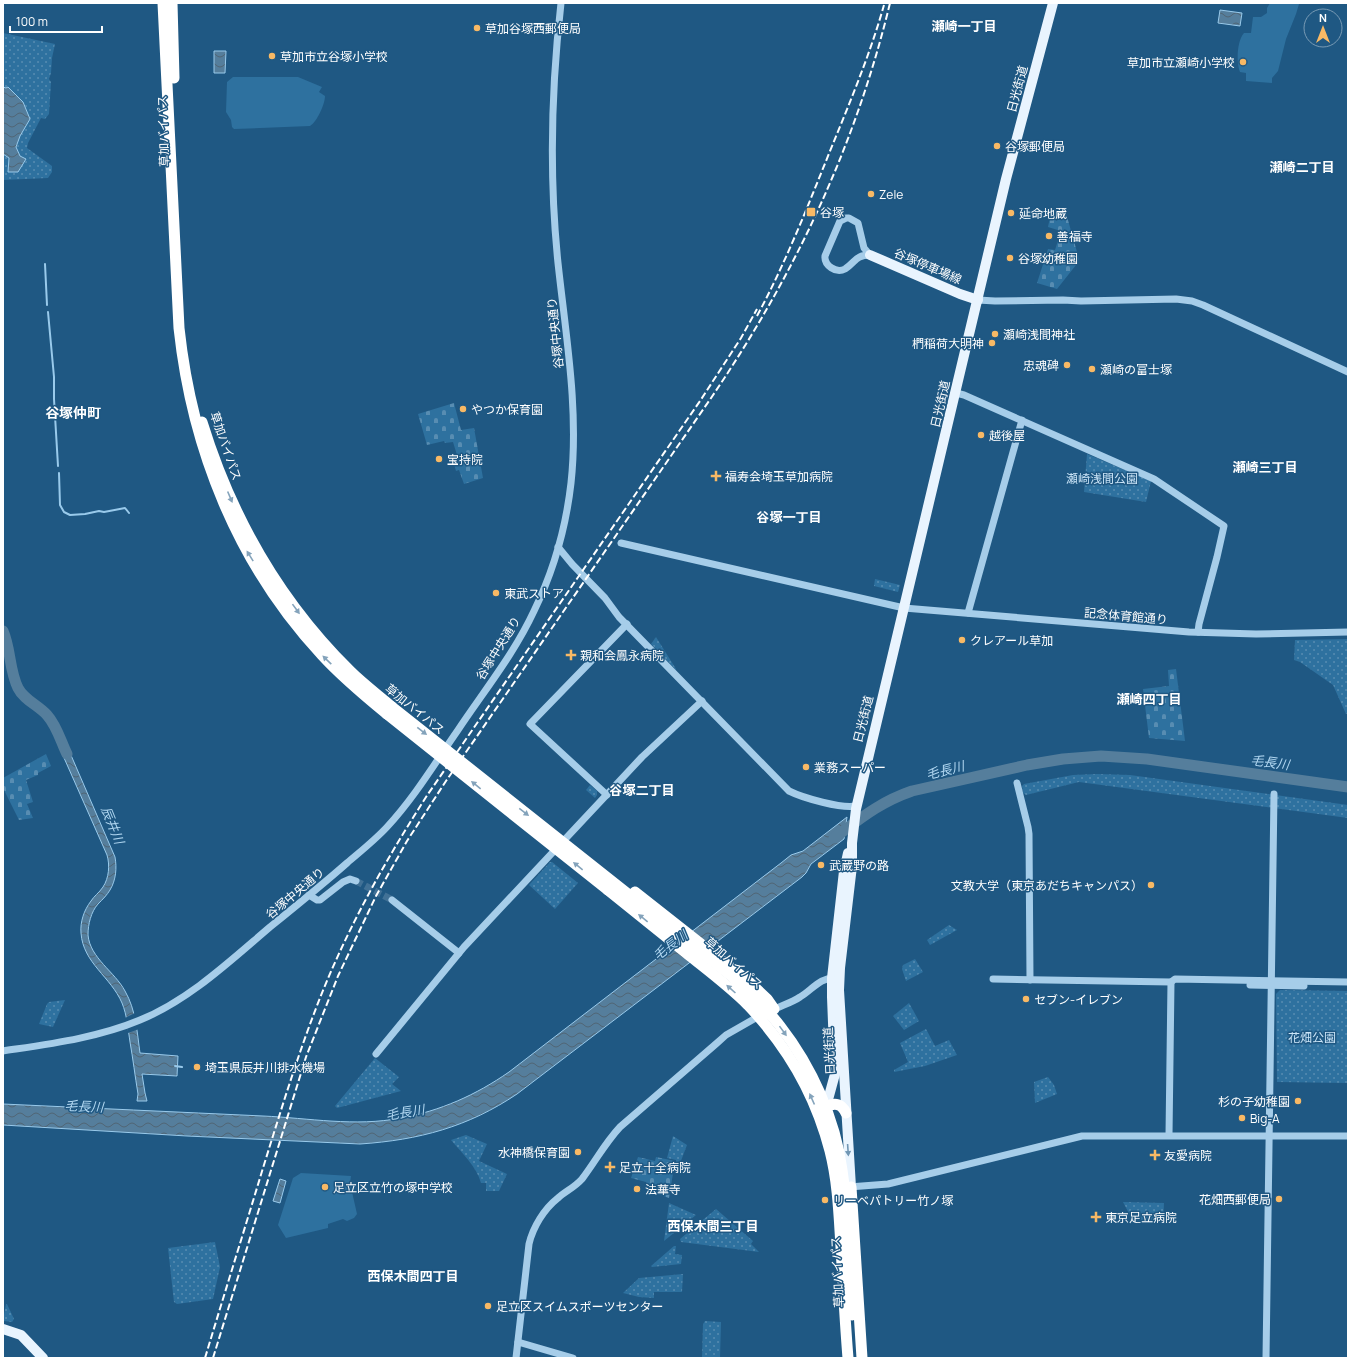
<svg xmlns="http://www.w3.org/2000/svg" width="1351" height="1361" viewBox="0 0 1351 1361" font-family="Manrope,'Noto Sans JP',sans-serif">
	<defs>
		<pattern id="green-dots" width="8" height="8" patternUnits="userSpaceOnUse"><rect width="8" height="8" fill="#2e719f"/><path d="M2 2h.1M6 6h.1" fill="none" stroke="#588db2" stroke-width="1.8" stroke-linecap="round"/></pattern>
		<pattern id="cemetery-stones" width="16" height="16" patternUnits="userSpaceOnUse"><rect width="16" height="16" fill="#2e719f"/><path d="M2 7V4a2 2 0 0 1 4 0v3zM10 15v-3a2 2 0 0 1 4 0v3z" fill="#588db2"/></pattern>
		<pattern id="water-waves" width="16" height="10" patternUnits="userSpaceOnUse"><rect width="16" height="10" fill="#557e9c"/><path d="M0 5q4-4 8 0t8 0" fill="none" stroke="#506574"/></pattern>
	</defs>
	<rect width="100%" height="100%" fill="#1f5883"/>
	<!-- green -->
	<g fill="url(#green-dots)">
		<path d="M3,33L55,44L52,58L51,73L49,79L51,82L49,114L45,119L41,118L28,143L27,148L52,166V172L48,178L3,180Z"/>
		<path d="M1087,454L1151,481L1146,502L1084,492Z"/>
		<path d="M875,579L900,585L898,592L874,586Z"/>
		<path d="M656,637L676,669V670L651,644Z"/>
		<path d="M1348,639V713L1346,714L1333,685L1300,662L1294,660L1295,640Z"/>
		<path d="M1097,774L1130,775L1348,805V818L1079,782L1026,795L1023,793L1022,786L1024,784L1073,775Z"/>
		<path d="M590,785L597,791V795L595,798L586,790Z"/>
		<path d="M550,862H552L578,883L555,909L529,885Z"/>
		<path d="M949,925L957,930L930,945L927,940Z"/>
		<path d="M915,959L923,972L906,981L902,969L903,965Z"/>
		<path d="M1280,990L1348,991V1083L1277,1082L1276,994Z"/>
		<path d="M65,1000L53,1027L39,1024L47,1004L49,1002Z"/>
		<path d="M909,1003L919,1021L904,1030L893,1016Z"/>
		<path d="M926,1029L935,1046L949,1040L957,1055L925,1066L894,1072V1070L908,1062L900,1043Z"/>
		<path d="M375,1058L399,1077L392,1084L401,1091L337,1108L335,1106Z"/>
		<path d="M1048,1077L1054,1085L1057,1094L1035,1103L1034,1082Z"/>
		<path d="M466,1135L487,1144L479,1161L507,1174L499,1191H486V1183H481C477,1167 461,1152 451,1140Z"/>
		<path d="M673,1136L687,1145L679,1166L676,1165V1160L667,1158Z"/>
		<path d="M1123,1202L1164,1203L1163,1223H1134Z"/>
		<path d="M669,1203L696,1215L664,1241Z"/>
		<path d="M716,1209L753,1241L751,1244L759,1252L681,1242L680,1239Z"/>
		<path d="M215,1242L220,1267L213,1299L177,1304L174,1302L168,1248Z"/>
		<path d="M674,1246H676L675,1254L682,1255L681,1264L652,1267L651,1266Z"/>
		<path d="M683,1274L682,1292H654V1298L639,1297L623,1293L639,1278Z"/>
		<path d="M6,1304H7L14,1319L12,1322L4,1321L3,1320Z"/>
		<path d="M705,1321L721,1322L720,1358H702L703,1324Z"/>
	</g>
	<!-- cemetery -->
	<g fill="url(#cemetery-stones)">
		<path d="M1051,212L1066,213L1079,259L1076,265L1057,289L1037,283L1048,249L1055,250L1061,231L1048,227Z"/>
		<path d="M454,403L461,430L474,428L483,478L464,484L459,470L456,471L452,457L457,455L453,442L445,443L444,441L427,445L418,414Z"/>
		<path d="M1176,669L1185,741L1149,738L1143,689L1169,686L1168,670Z"/>
		<path d="M46,754L51,766L38,773V775L26,780L33,802L27,804L33,818L19,820L3,788V778Z"/>
		<path d="M638,1157L655,1161L656,1157L675,1161L669,1198L646,1190L647,1185H646V1182L631,1178Z"/>
	</g>
	<!-- pitch -->
	<g fill="#2e719f">
		<path d="M1270,3L1299,4L1296,14L1286,39L1278,71L1272,78V83L1246,81V73L1240,72C1236,62 1237,41 1244,33H1251L1253,17H1261L1267,13V8Z"/>
		<path d="M233,77H298L322,87L319,92L325,96C325,104 317,122 310,126L234,129L232,127L231,120L226,112L227,82Z"/>
		<path d="M301,1173L351,1176L350,1183L357,1214L354,1218L347,1221L343,1219L328,1224V1228L286,1238L278,1225L293,1178Z"/>
	</g>
	<!-- water -->
	<g fill="url(#water-waves)" stroke="#99caeb">
		<path d="M1220,10L1242,13L1240,26L1218,23Z"/>
		<path d="M214,51H226L225,73H214Z"/>
		<path d="M3,87L6,88L8,87L23,102L30,119L20,136L16,147L20,156L26,159L18,172H8L9,158L3,154Z"/>
		<path d="M64,739L115,857C117,868 116,880 110,890C107,895 103,899 98,904C91,912 88,924 88,935C90,958 115,972 125,991C136,1010 137,1032 140,1053L178,1056L177,1076L142,1074L145,1093L147,1101H137L138,1094C135,1076 133,1059 130,1042C128,1029 127,1015 122,1003C111,977 83,963 81,933C80,922 84,910 91,901C94,896 99,893 103,887C109,878 110,865 107,855L57,742Z"/>
		<path d="M847,817L844,839L811,864L806,873L802,877L517,1094C468,1127 419,1140 360,1144L187,1136L3,1125V1104C90,1108 177,1112 263,1116C309,1118 355,1127 401,1118C440,1111 476,1095 509,1072L781,863L791,855L803,851Z"/>
		<path d="M280,1179L286,1181L280,1203L273,1201Z"/>
	</g>
	<!-- pier -->
	<path fill="#1f5883" d="M135,1013L139,1029L128,1033L125,1018Z"/>
	<g fill="none" stroke-linecap="round" stroke-linejoin="round">
		<!-- stream -->
		<g stroke="#99caeb" stroke-width="2">
			<path d="M45,264L47,305"/>
			<path d="M48,312L54,377V399L58,466"/>
			<path d="M59,473L60,505L64,512L70,515L85,514L99,511L104,512L125,508L129,513"/>
			<path d="M175,1066L182,1067"/>
		</g>
		<!-- river -->
		<g stroke="#557e9c" stroke-width="11">
			<path d="M3,631C11,649 9,670 18,688C24,700 38,705 47,715C57,726 61,742 67,754"/>
			<path d="M834,838C861,818 880,802 912,791L1027,765L1063,759L1101,756L1147,759L1348,787"/>
		</g>
		<!-- minor-tunnel -->
		<path stroke="#417196" stroke-width="7" stroke-dasharray="7 3.5" stroke-linecap="butt" d="M356,881L392,900"/>
		<!-- minor -->
		<g stroke="#a6cde9" stroke-width="7">
			<path d="M846,218H849L858,223L864,248L870,255C855,255 856,262 845,269C836,274 824,265 825,256L840,221Z"/>
			<path d="M978,300L995,301L1063,300L1081,301L1176,299L1192,301L1203,305L1348,372"/>
			<path d="M956,393L964,395L1154,479L1224,526L1217,557L1199,624L1198,632"/>
			<path d="M621,543L904,608L1189,632L1256,634L1348,632"/>
			<path d="M558,547L572,564L605,598L619,617L789,791C803,798 842,809 856,806"/>
			<path d="M968,613L1022,420"/>
			<path d="M1017,783L1028,827L1029,834L1030,980"/>
			<path d="M607,795L530,724L627,624"/>
			<path d="M309,895L317,900H320L343,882L350,879L356,881"/>
			<path d="M392,900L459,953"/>
			<path d="M993,979L1171,982L1175,979L1348,982"/>
			<path d="M1250,985L1304,986"/>
			<path d="M771,1011C780,1006 791,1003 800,997C812,990 820,977 835,978"/>
			<path d="M3,1051C49,1044 97,1038 140,1020C189,1000 230,961 270,927C296,906 322,885 347,863C361,851 375,840 387,827C414,798 435,763 458,730C484,691 514,654 534,611C553,572 566,527 571,483C579,410 566,337 558,263C549,176 551,91 561,3"/>
			<path d="M376,1054L464,947L642,757L702,701"/>
			<path d="M1169,1135L1171,982"/>
			<path d="M849,1187L888,1184L1082,1136H1348"/>
			<path d="M518,1342L573,1358"/>
			<path d="M516,1358L529,1244C533,1227 544,1209 558,1198C566,1191 575,1187 582,1179C595,1162 605,1143 620,1127L717,1043L726,1035L761,1015"/>
			<path d="M1266,1358L1274,794"/>
		</g>
		<!-- major -->
		<g stroke="#e9f4fe" stroke-width="10">
			<path d="M870,255L960,294L978,300"/>
			<path d="M826,1107L835,1074L832,997V978L844,871L848,853"/>
			<path d="M851,1187L839,990L840,968L852,866V843L856,809L1006,179L1053,3"/>
			<path d="M3,1329L21,1335L43,1358"/>
		</g>
		<!-- highway -->
		<g stroke="#fff" stroke-width="11">
			<path d="M163,3L179,328C192,449 238,565 322,655C342,677 365,696 387,714"/>
			<path d="M172,3L174,78"/>
			<path d="M202,422C231,516 280,602 350,671C363,684 378,695 392,707"/>
			<path d="M608,890C635,912 663,934 690,956C710,972 730,987 748,1005C787,1046 816,1096 830,1151C838,1182 839,1215 841,1247C843,1284 845,1321 848,1358"/>
			<path d="M635,892L748,981L767,999L774,1009"/>
			<path d="M825,1115L826,1107C835,1102 842,1104 846,1113"/>
			<path d="M851,1187L862,1358"/>
		</g>
		<!-- rail -->
		<g stroke="#fff" stroke-width="2" stroke-dasharray="7 3" stroke-linecap="butt">
			<path d="M757,316C784,266 805,213 826,161C847,109 869,58 884,5"/>
			<path d="M205,1358C224,1295 244,1231 263,1168C282,1107 300,1047 324,988C352,920 388,856 428,794L700,401L741,338L757,309"/>
			<path d="M213,1358L306,1057L338,976L376,896L407,841L446,781L709,401C793,278 855,148 890,3"/>
		</g>
		<!-- highway-bridge -->
		<g stroke="#fff" stroke-width="11">
			<path d="M392,707L734,978C750,994 767,1009 780,1026C812,1067 835,1119 842,1170C849,1217 850,1267 852,1315"/>
			<path d="M387,714L608,890"/>
		</g>
	</g>
	<!-- one-way arrows -->
	<defs><path id="oneway-solid" d="M-6-.8H1V-3.2L6.5 0L1 3.2V.8H-6Z"/></defs>
	<g fill="#84a3bb">
		<use href="#oneway-solid" transform="translate(230 497) rotate(67)"/>
		<use href="#oneway-solid" transform="translate(250 556) rotate(-122)"/>
		<use href="#oneway-solid" transform="translate(296 609) rotate(54)"/>
		<use href="#oneway-solid" transform="translate(327 660) rotate(-136)"/>
		<use href="#oneway-solid" transform="translate(422 731) rotate(38)"/>
		<use href="#oneway-solid" transform="translate(476 785) rotate(-141)"/>
		<use href="#oneway-solid" transform="translate(524 812) rotate(38)"/>
		<use href="#oneway-solid" transform="translate(578 866) rotate(-141)"/>
		<use href="#oneway-solid" transform="translate(643 918) rotate(-141)"/>
		<use href="#oneway-solid" transform="translate(731 989) rotate(-138)"/>
		<use href="#oneway-solid" transform="translate(783 1031) rotate(54)"/>
		<use href="#oneway-solid" transform="translate(812 1099) rotate(-114)"/>
	</g>
	<use fill="#7096b4" href="#oneway-solid" transform="translate(848 1150) rotate(86)"/>
	<!-- markers -->
	<g fill="#f8b965" stroke="#1f5883" stroke-width="1.5">
		<circle cx="477" cy="28" r="4"/>
		<circle cx="272" cy="56" r="4"/>
		<circle cx="1243" cy="62" r="4"/>
		<circle cx="997" cy="146" r="4"/>
		<circle cx="871" cy="194" r="4"/>
		<rect x="806" y="207" width="10" height="10" rx="2"/>
		<circle cx="1011" cy="213" r="4"/>
		<circle cx="1049" cy="236" r="4"/>
		<circle cx="1010" cy="258" r="4"/>
		<circle cx="995" cy="334" r="4"/>
		<circle cx="992" cy="343" r="4"/>
		<circle cx="1067" cy="365" r="4"/>
		<circle cx="1092" cy="369" r="4"/>
		<circle cx="463" cy="409" r="4"/>
		<circle cx="981" cy="435" r="4"/>
		<circle cx="439" cy="459" r="4"/>
		<path d="M714 470h4v4h4v4h-4v4h-4v-4h-4v-4h4z"/>
		<circle cx="496" cy="593" r="4"/>
		<circle cx="962" cy="640" r="4"/>
		<path d="M569 649h4v4h4v4h-4v4h-4v-4h-4v-4h4z"/>
		<circle cx="806" cy="767" r="4"/>
		<circle cx="821" cy="865" r="4"/>
		<circle cx="1151" cy="885" r="4"/>
		<circle cx="1026" cy="999" r="4"/>
		<circle cx="197" cy="1067" r="4"/>
		<circle cx="1298" cy="1101" r="4"/>
		<circle cx="1242" cy="1118" r="4"/>
		<circle cx="578" cy="1152" r="4"/>
		<path d="M1153 1149h4v4h4v4h-4v4h-4v-4h-4v-4h4z"/>
		<path d="M608 1161h4v4h4v4h-4v4h-4v-4h-4v-4h4z"/>
		<circle cx="325" cy="1187" r="4"/>
		<circle cx="637" cy="1189" r="4"/>
		<circle cx="1279" cy="1199" r="4"/>
		<circle cx="825" cy="1200" r="4"/>
		<path d="M1094 1211h4v4h4v4h-4v4h-4v-4h-4v-4h4z"/>
		<circle cx="488" cy="1306" r="4"/>
	</g>
	<g text-anchor="middle" dominant-baseline="central" stroke-width="3" stroke-linejoin="round" paint-order="stroke">
		<!-- poi labels -->
		<g font-size="12" fill="#fff" stroke="#1f5883" text-anchor="start">
			<text x="485" y="28">草加谷塚西郵便局</text>
			<text x="280" y="56">草加市立谷塚小学校</text>
			<text x="1235" y="62" text-anchor="end">草加市立瀬崎小学校</text>
			<text x="1005" y="146">谷塚郵便局</text>
			<text x="879" y="194">Zele</text>
			<text x="820" y="212">谷塚</text>
			<text x="1019" y="213">延命地蔵</text>
			<text x="1057" y="236">善福寺</text>
			<text x="1018" y="258">谷塚幼稚園</text>
			<text x="1003" y="334">瀬崎浅間神社</text>
			<text x="984" y="343" text-anchor="end">椚稲荷大明神</text>
			<text x="1059" y="365" text-anchor="end">忠魂碑</text>
			<text x="1100" y="369">瀬崎の富士塚</text>
			<text x="471" y="409">やつか保育園</text>
			<text x="989" y="435">越後屋</text>
			<text x="447" y="459">宝持院</text>
			<text x="725" y="476">福寿会埼玉草加病院</text>
			<text x="504" y="593">東武ストア</text>
			<text x="970" y="640">クレアール草加</text>
			<text x="580" y="655">親和会鳳永病院</text>
			<text x="814" y="767">業務スーパー</text>
			<text x="829" y="865">武蔵野の路</text>
			<text x="1143" y="885" text-anchor="end">文教大学（東京あだちキャンパス）</text>
			<text x="1034" y="999">セブン-イレブン</text>
			<text x="205" y="1067">埼玉県辰井川排水機場</text>
			<text x="1290" y="1101" text-anchor="end">杉の子幼稚園</text>
			<text x="1250" y="1118">Big-A</text>
			<text x="570" y="1152" text-anchor="end">水神橋保育園</text>
			<text x="1164" y="1155">友愛病院</text>
			<text x="619" y="1167">足立十全病院</text>
			<text x="333" y="1187">足立区立竹の塚中学校</text>
			<text x="645" y="1189">法華寺</text>
			<text x="1271" y="1199" text-anchor="end">花畑西郵便局</text>
			<text x="833" y="1200">リーベパトリー竹ノ塚</text>
			<text x="1105" y="1217">東京足立病院</text>
			<text x="496" y="1306">足立区スイムスポーツセンター</text>
		</g>
		<!-- street labels -->
		<g font-size="12" fill="#fff" stroke="#1f5883">
			<text transform="translate(1017 89) rotate(-75)">日光街道</text>
			<text transform="translate(163 131) rotate(-92)">草加バイパス</text>
			<text transform="translate(928 266) rotate(23)">谷塚停車場線</text>
			<text transform="translate(555 333) rotate(-96)">谷塚中央通り</text>
			<text transform="translate(940 404) rotate(-77)">日光街道</text>
			<text transform="translate(226 446) rotate(71)">草加バイパス</text>
			<text transform="translate(1126 616) rotate(5)">記念体育館通り</text>
			<text transform="translate(498 648) rotate(-58)">谷塚中央通り</text>
			<text transform="translate(415 709) rotate(39)">草加バイパス</text>
			<text transform="translate(863 719) rotate(-76)">日光街道</text>
			<text transform="translate(295 893) rotate(-40)">谷塚中央通り</text>
			<text transform="translate(734 963) rotate(41)">草加バイパス</text>
			<text transform="translate(829 1051) rotate(-93)">日光街道</text>
			<text transform="translate(837 1272) rotate(-93)">草加バイパス</text>
		</g>
		<!-- park labels -->
		<g font-size="12" fill="#cae4f7" stroke="#1f5883">
			<text x="1102" y="478">瀬崎浅間公園</text>
			<text x="1312" y="1037">花畑公園</text>
		</g>
		<!-- neighbourhood labels -->
		<g font-size="13" font-weight="bold" fill="#fff" stroke="#1f5883">
			<text x="964" y="26">瀬崎一丁目</text>
			<text x="1302" y="167">瀬崎二丁目</text>
			<text x="1265" y="467">瀬崎三丁目</text>
			<text x="789" y="517">谷塚一丁目</text>
			<text x="1149" y="699">瀬崎四丁目</text>
			<text x="642" y="790">谷塚二丁目</text>
			<text x="713" y="1226">西保木間三丁目</text>
			<text x="413" y="1276">西保木間四丁目</text>
		</g>
		<!-- water labels -->
		<g font-size="13" font-style="italic" fill="#b1d7f1" stroke="#1f5883">
			<text transform="translate(1270 762) rotate(8)">毛長川</text>
			<text transform="translate(945 770) rotate(-14)">毛長川</text>
			<text transform="translate(113 825) rotate(68)">辰井川</text>
			<text transform="translate(670 945) rotate(-37)">毛長川</text>
			<text transform="translate(84 1106) rotate(3)">毛長川</text>
			<text transform="translate(405 1112) rotate(-9)">毛長川</text>
		</g>
		<!-- quarter labels -->
		<g font-size="14" font-weight="bold" fill="#fff" stroke="#1f5883">
			<text x="73" y="412">谷塚仲町</text>
		</g>
	</g>
	<!-- border -->
	<rect width="1351" height="1361" fill="none" stroke="#ffffff" stroke-width="8"/>
	<!-- north arrow -->
	<g transform="translate(1323 28)"><circle r="19" fill="#1f5883" stroke="#799bb5"/>
	<path d="M0-3L7 15L0 10L-7 15Z" fill="#f8b965"/>
	<text y="-6" font-size="11" font-weight="bold" text-anchor="middle" fill="#ffffff">N</text>
	</g>
	<!-- scale -->
	<path d="M10 26v6h92v-6" fill="none" stroke="#ffffff" stroke-width="2"/>
	<text x="16" y="26" font-size="12" fill="#ffffff" stroke="#1f5883" stroke-width="3" paint-order="stroke">100 m</text>
</svg>
